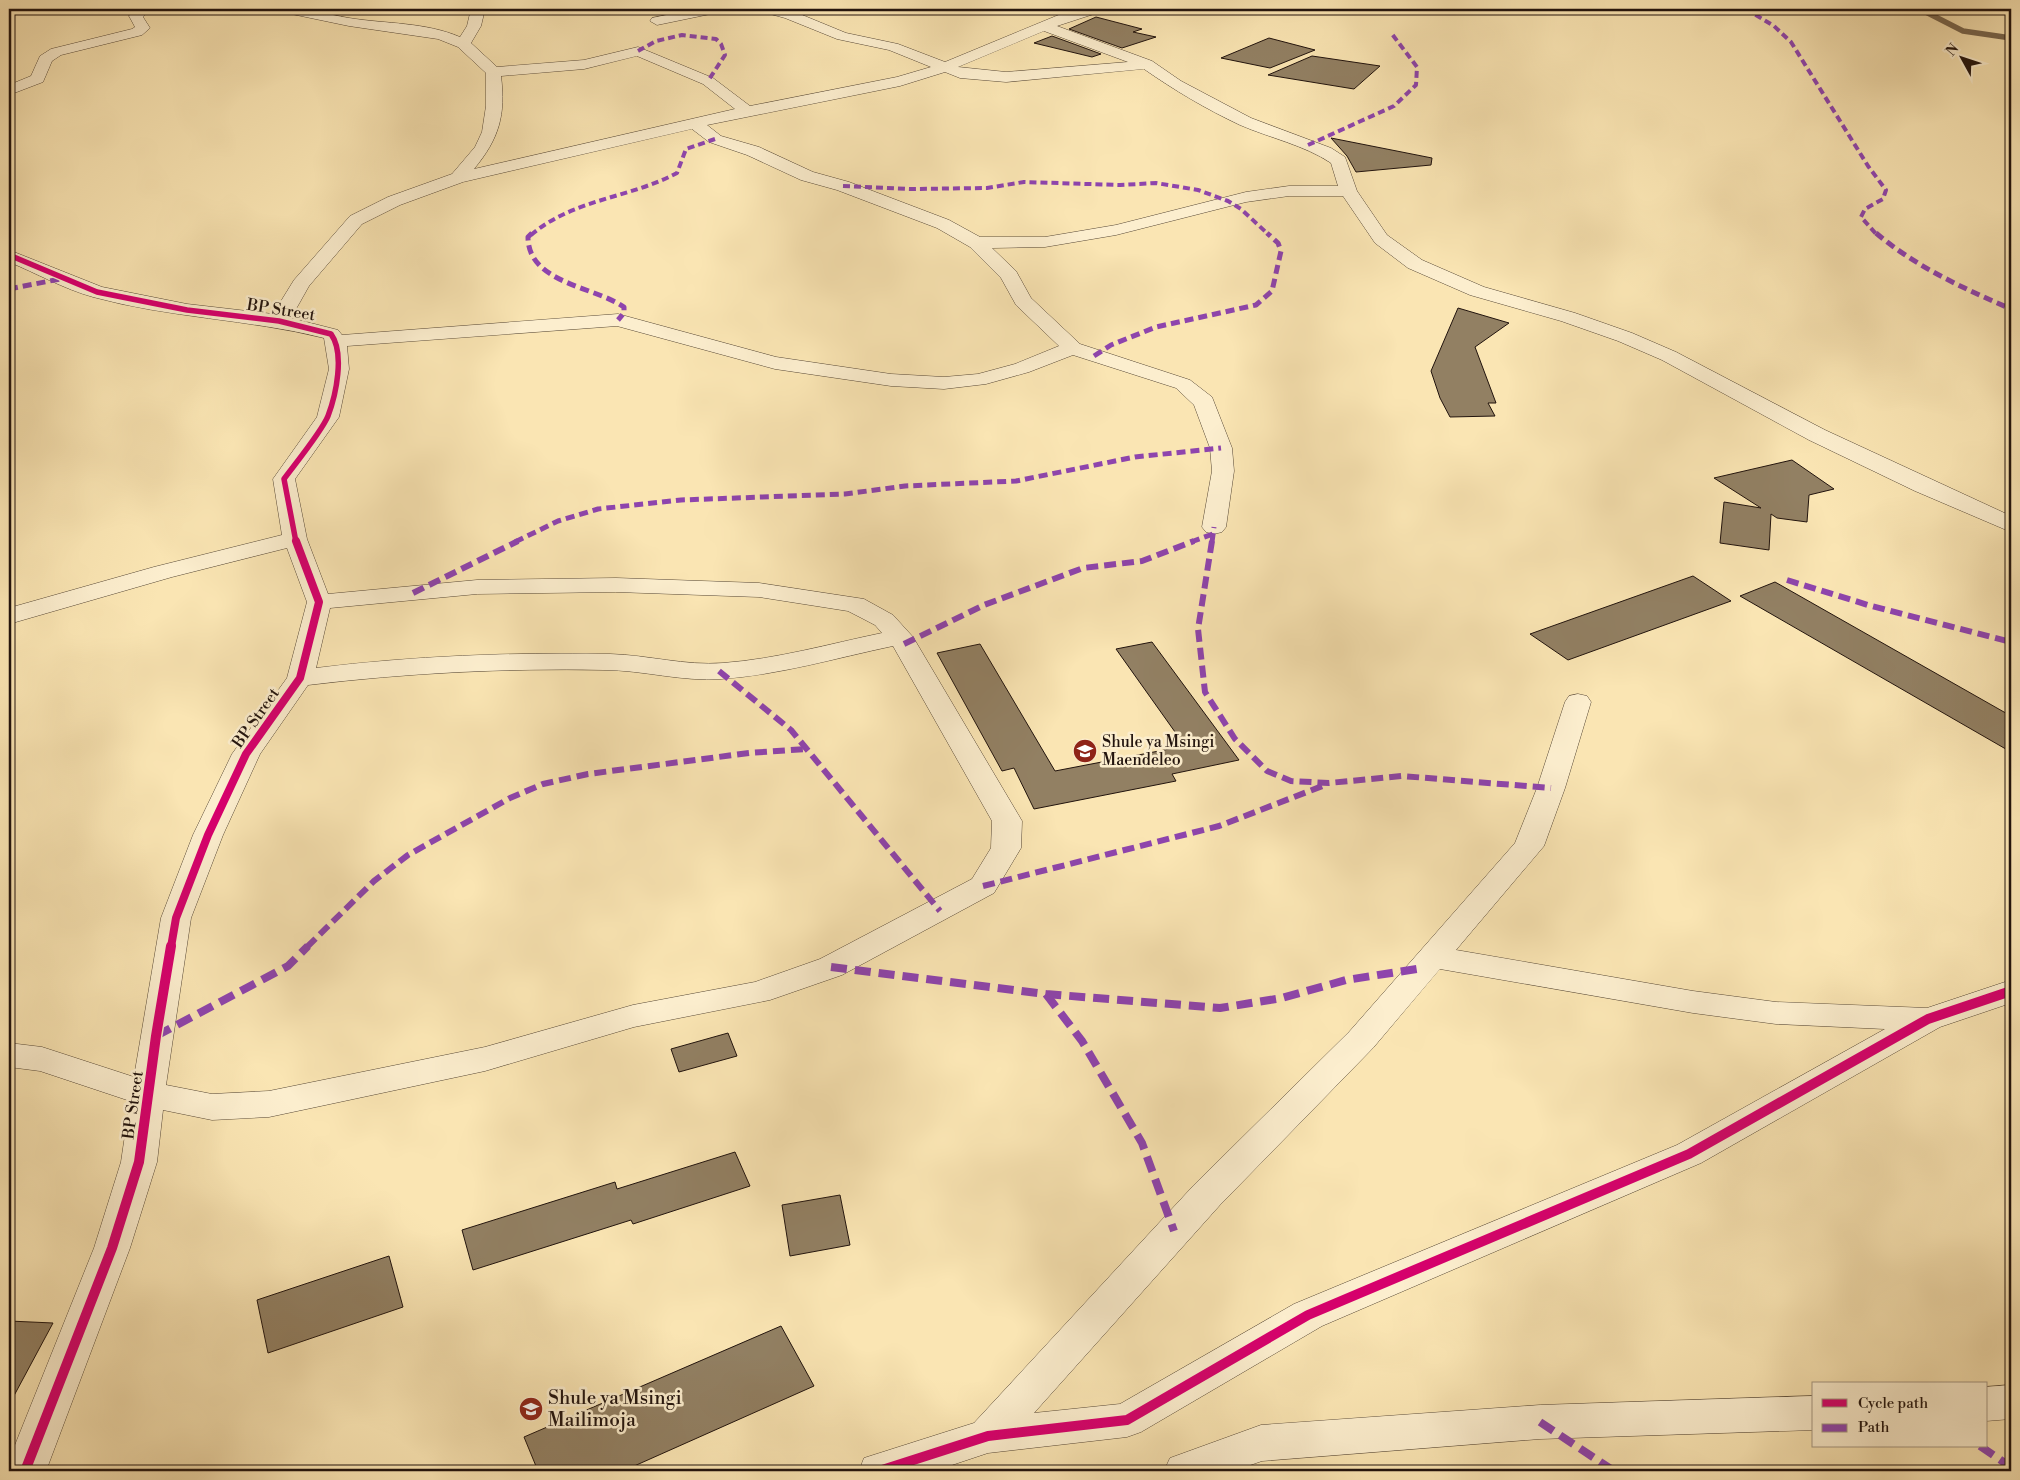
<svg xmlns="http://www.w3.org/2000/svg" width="2020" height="1480" viewBox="0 0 2020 1480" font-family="'Libre Bodoni',serif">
	<rect width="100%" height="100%" fill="#fae5b3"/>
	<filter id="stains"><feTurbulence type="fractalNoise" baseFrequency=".004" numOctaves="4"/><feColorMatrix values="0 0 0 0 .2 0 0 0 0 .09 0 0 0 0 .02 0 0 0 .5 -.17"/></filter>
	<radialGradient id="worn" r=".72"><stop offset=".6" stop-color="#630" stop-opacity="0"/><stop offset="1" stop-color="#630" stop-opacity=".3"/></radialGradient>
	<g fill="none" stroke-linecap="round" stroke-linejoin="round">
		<!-- stream -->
		<path stroke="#77664f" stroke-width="5.5" d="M1920,9L1963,31L2011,38"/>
	</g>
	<!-- building -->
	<g fill="#928063" stroke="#21130d">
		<path d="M1096,17L1142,29L1133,32L1156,37L1122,48L1069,29Z"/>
		<path d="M1052,36L1101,54L1092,57L1034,43Z"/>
		<path d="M1269,38L1315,50L1270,68L1221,58Z"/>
		<path d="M1312,56L1380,66L1354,89L1268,75Z"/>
		<path d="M1331,138L1432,158L1431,165L1356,172L1347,156Z"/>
		<path d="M1458,308L1509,323L1475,347L1496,403H1488L1495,416L1450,417L1440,398L1431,371Z"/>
		<path d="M1792,460L1834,489L1809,495L1807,522L1777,518L1771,514L1769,550L1720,543L1724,502L1761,508L1714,478Z"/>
		<path d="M1693,576L1731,601L1568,660L1530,634Z"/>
		<path d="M1775,582L2011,716V752L1740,596Z"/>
		<path d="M1152,642L1239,760L1172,774L1176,781L1034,809L1014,768L1002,771L937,653L980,644L1055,771L1185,746L1116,649Z"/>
		<path d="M728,1033L737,1056L679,1072L671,1049Z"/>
		<path d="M735,1152L750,1186L633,1224L631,1220L473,1270L462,1230L615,1182L617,1189Z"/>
		<path d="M840,1195L850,1245L790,1256L782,1205Z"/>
		<path d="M389,1256L403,1307L268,1353L257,1300Z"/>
		<path d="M9,1321L53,1323L9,1405Z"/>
		<path d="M781,1326L814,1386L623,1471H538L524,1437Z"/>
	</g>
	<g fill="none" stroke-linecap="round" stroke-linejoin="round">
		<!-- minor casing -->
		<g stroke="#574836" stroke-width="1">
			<g id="minor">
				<path d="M136,9H151L143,17L150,28L142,35L61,55L52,61L43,82L9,95V85L31,76L40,56L51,49L132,29L135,27L129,16Z"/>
				<path d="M280,9C304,7 326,14 349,18C386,24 425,22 460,37L467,26L471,9H485L481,26L471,43L497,67L584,60L638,47L713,78L750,106L897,77L931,67L889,50L837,39L785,18L763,12L761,9H783L795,12L846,33L898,44L945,62L1061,14L1080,9H1102L1100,12L1057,26L1152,61L1181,81L1251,118L1331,148L1345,157L1357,191L1387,235L1422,260L1484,287L1575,313L1632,333L1676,352L1825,430L2011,516V532L1915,491L1809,440L1662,360L1618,341L1561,321L1470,295L1408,268L1375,243L1343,196H1289L1246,202L1116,235L1045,247L992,248L1016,271L1031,298L1080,344L1190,380L1212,397L1232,448L1234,471L1226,527L1222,532L1214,534L1206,532L1202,527L1212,471L1210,448L1194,405L1176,388L1073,355L1029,372L986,384L944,389L891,386L775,369L617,326L347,346L349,369L339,417L295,479L307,539L328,594L477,580L616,578L759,583L864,599L893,615L913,637L1022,821L1021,848L994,893L842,975L770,1000L634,1027L485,1071L269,1117L212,1120L163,1110L157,1162L130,1248L46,1471H9V1460L94,1248L121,1162L130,1101L40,1071L9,1067V1043L42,1047L134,1077L161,918L193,835L232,754L287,678L307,602L287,548L172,577L9,624V608L154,567L282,535L273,479L317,417L329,369L324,338C248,319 169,318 93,297C64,289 36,273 9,262V250L102,287L187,304L273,314L294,280L350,216L388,197L452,174L475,147L482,132L486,106V73L458,47L438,39L349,26L282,12ZM1044,31L1128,62L1006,72L958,67ZM637,56L703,84L735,109L474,169C499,139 506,115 501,76L584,69ZM1144,69C1174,90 1206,109 1240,125C1270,138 1304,145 1331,163L1338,186H1289L1246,192L1116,225L1045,237H980L949,220L849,182L813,172L759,147L721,136L707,125L900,86L945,72L960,78L1006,82ZM692,129L709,142L747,155L801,180L837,190L937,228L970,247L1001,278L1016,305L1059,346L1015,364L978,374L944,377L891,374L776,357L618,314L342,335L338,330L291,318L309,286L362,224L400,205L463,182ZM616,592L759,597L848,611L875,625L882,633C829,644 777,659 723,663C685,666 648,655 610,654C511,652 413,656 316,668L330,608L477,594ZM893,646L992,821L991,848L972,879L820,959L755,982L633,1005L485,1047L269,1091L212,1094L166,1085L191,918L223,835L260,754L308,685C407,673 505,668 604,670C643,670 682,682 721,679C779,675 836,658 893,646Z"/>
				<path d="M696,9H722L720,12L657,25L650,21L652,18Z"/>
				<path d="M1578,694L1587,696L1591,702L1565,788L1544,846L1456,950L1693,991L1776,1002L1927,1008L2011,980V1003L1940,1027L1701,1163L1322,1326L1141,1432L1127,1437L988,1453L934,1471H859L864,1458L974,1423L1194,1185L1349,1032L1515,843L1537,788L1565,702L1569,696ZM1440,969L1693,1013L1776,1024L1885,1029L1677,1145L1294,1304L1120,1404L1034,1413L1220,1205L1373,1048Z"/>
				<path d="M2011,1385V1419L1986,1421V1387Z"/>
				<path d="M1814,1396V1430L1540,1439L1262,1461L1233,1471H1164L1170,1458L1261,1425L1540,1405Z"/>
			</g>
		</g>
		<!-- minor -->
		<use href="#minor" fill="#fceece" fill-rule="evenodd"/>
		<!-- quiet-far3 -->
		<g stroke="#8e44ad" stroke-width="4" stroke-dasharray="7 4" stroke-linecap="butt">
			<path d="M1746,9L1774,26L1791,42L1868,166L1886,190L1883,199L1865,209L1861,217L1877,235"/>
			<path d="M638,51L656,41L682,35L716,39L721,44L725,55L708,81"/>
			<path d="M1308,145L1394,106L1416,85L1417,67L1392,34"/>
			<path d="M843,186L911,189L987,188L1024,182L1120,185L1156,183L1198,190L1228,201L1241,209L1269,235"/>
			<path d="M531,235C573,199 630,198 677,173L686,149L715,139"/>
		</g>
		<!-- quiet-far2 -->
		<g stroke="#8e44ad" stroke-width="5" stroke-dasharray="9 5" stroke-linecap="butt">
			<path d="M532,233L528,237C528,283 593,286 624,307V313L618,320"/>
			<path d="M1876,233C1916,267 1963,288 2011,309"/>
			<path d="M9,289L60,279"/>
			<path d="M1094,356L1111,345L1156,327L1256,305L1272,291L1281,251L1278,243L1267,233"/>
			<path d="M515,542L558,521L598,509L681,500L845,494L905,486L1016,481L1135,457L1221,448"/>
			<path d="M1191,542L1213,534"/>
			<path d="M1212,542L1214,527"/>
		</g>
		<!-- quiet-far1 -->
		<g stroke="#8e44ad" stroke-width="6" stroke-dasharray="12 6" stroke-linecap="butt">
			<path d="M1212,541L1198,629L1205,692L1235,739L1267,771L1291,781L1329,783L1402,776L1551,788"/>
			<path d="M1787,580L1868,605L2011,642"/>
			<path d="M413,593L518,541"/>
			<path d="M904,644L984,605L1083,568L1142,561L1194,541"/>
			<path d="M719,671L791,730L940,911"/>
			<path d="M983,886L1219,826L1325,785"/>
			<path d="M307,947L374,881L408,855L510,798L543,784L588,774L749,753L805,749"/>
		</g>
		<!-- quiet -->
		<g stroke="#8e44ad" stroke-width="8" stroke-dasharray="16 8" stroke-linecap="butt">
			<path d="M831,967L1046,994L1220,1008L1282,998L1346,980L1423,968"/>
			<path d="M1046,994L1082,1041L1142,1143L1174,1231"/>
			<path d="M156,1036L288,966L308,946"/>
			<path d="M1540,1422L1614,1471"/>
			<path d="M1980,1446L2011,1467"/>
		</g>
		<!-- cycleway-far2 casing -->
		<g stroke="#fceece" stroke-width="8">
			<path id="cycleway-far2" d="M9,255L97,292L187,310L279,321L331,334C345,353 336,395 328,416C322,431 295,464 284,479L296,542"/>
		</g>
		<!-- cycleway-far1 casing -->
		<g stroke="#fceece" stroke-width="11">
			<path id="cycleway-far1" d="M171,947L176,918L208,835L246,754L300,678L319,602L296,541"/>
		</g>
		<!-- cycleway casing -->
		<g stroke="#fceece" stroke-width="13">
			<g id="cycleway">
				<path d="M25,1471L112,1248L139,1162L156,1036L171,946"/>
				<path d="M879,1471L988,1436L1127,1420L1308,1315L1689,1154L1928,1019L2011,991"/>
			</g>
		</g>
		<!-- cycleway-far2 -->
		<use href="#cycleway-far2" stroke="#d6006c" stroke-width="5.5"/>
		<!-- cycleway-far1 -->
		<use href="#cycleway-far1" stroke="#d6006c" stroke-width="8"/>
		<!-- cycleway -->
		<use href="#cycleway" stroke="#d6006c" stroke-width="10"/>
	</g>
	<!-- icons -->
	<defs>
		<g id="school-disc" transform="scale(1.25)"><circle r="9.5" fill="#8f2418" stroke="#fceece"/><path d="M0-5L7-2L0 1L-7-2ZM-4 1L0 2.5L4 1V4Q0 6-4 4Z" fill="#fff"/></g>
	</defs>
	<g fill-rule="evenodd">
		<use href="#school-disc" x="1085" y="751"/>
		<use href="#school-disc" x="531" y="1409"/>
	</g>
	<g text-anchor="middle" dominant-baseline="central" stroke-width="5" stroke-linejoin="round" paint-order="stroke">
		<!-- street labels -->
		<g font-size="16" fill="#21130d" stroke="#fceece">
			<text transform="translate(281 310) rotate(9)">BP Street</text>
			<text transform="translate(256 718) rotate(-55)">BP Street</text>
			<text transform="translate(133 1105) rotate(-82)">BP Street</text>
		</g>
		<!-- poi labels -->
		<g font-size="16" fill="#21130d" stroke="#fceece" text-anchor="start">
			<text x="1102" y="742">Shule ya Msingi<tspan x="1102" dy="18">Maendeleo</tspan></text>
		</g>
		<!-- near-poi labels -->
		<g font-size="19" fill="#21130d" stroke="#fceece" text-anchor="start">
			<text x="548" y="1398">Shule ya Msingi<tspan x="548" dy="22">Mailimoja</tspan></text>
		</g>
	</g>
	<!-- margin -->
	<rect width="2020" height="1480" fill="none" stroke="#fae5b3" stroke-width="30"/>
	<rect x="10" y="10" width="2000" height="1460" fill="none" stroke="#21130d" stroke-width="2.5"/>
	<rect x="15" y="15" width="1990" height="1450" fill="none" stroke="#21130d"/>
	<!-- legend -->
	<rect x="1812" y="1382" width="175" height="65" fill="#fceece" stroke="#a49681"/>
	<rect x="1822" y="1399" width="25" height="8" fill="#d6006c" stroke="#a49681"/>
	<text x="1858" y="1408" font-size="15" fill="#21130d">Cycle path</text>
	<rect x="1822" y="1424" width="25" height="8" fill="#8e44ad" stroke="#a49681"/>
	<text x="1858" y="1432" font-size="15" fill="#21130d">Path</text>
	<!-- north arrow -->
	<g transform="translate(1962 58) rotate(310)" stroke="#fceece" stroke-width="4" paint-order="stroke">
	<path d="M0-4L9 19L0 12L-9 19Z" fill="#21130d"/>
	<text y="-8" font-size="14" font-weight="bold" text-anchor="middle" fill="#21130d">N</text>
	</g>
	<rect width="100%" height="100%" filter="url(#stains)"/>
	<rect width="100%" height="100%" fill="url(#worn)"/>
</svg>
